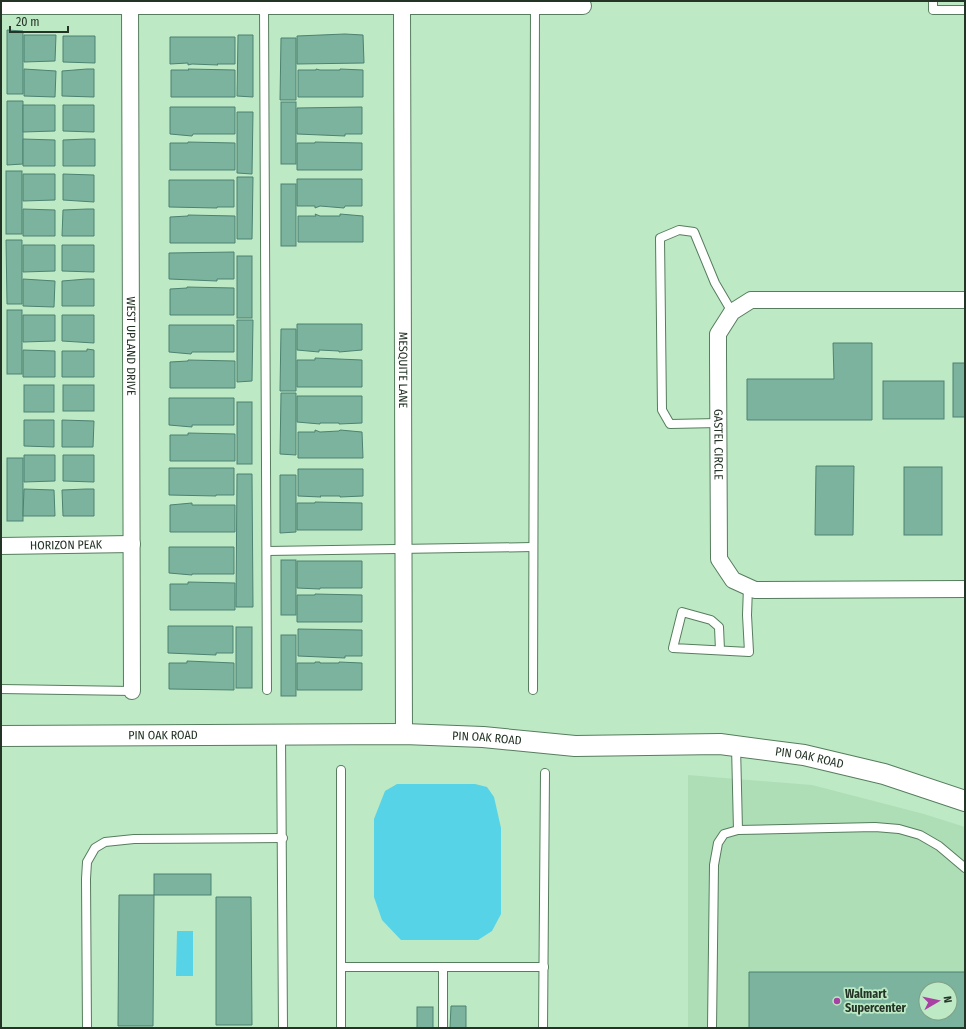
<svg xmlns="http://www.w3.org/2000/svg" width="966" height="1029" viewBox="0 0 966 1029" font-family="'Fira Sans Condensed',sans-serif">
	<rect width="100%" height="100%" fill="#bee9c5"/>
	<!-- built -->
	<path fill="#aedeb6" fill-rule="evenodd" d="M688,775L812,785L924,814L965,827V1028H688ZM926,989H950V1013H926Z"/>
	<!-- water -->
	<g fill="#56d3e7">
		<path d="M397,784H475L487,787L494,797L501,828V914L492,931L478,940H401L382,920L374,897V819L385,791Z"/>
		<path d="M177,931H193V976H176Z"/>
	</g>
	<!-- building -->
	<g fill="#7bb39f" stroke="#4c8270" fill-rule="evenodd">
		<path d="M7,30L23,31V94H7Z"/>
		<path d="M345,34L363,35L364,63L297,64V36Z"/>
		<path d="M24,35H56L55,61L24,62Z"/>
		<path d="M238,35H253V97L237,96Z"/>
		<path d="M63,36H95V63L63,62Z"/>
		<path d="M170,37H235V64H217L218,65L192,64L188,65V63L170,64Z"/>
		<path d="M281,38H296V100H280Z"/>
		<path d="M24,69L56,71L55,97L24,96Z"/>
		<path d="M87,69H94V97L62,96V71Z"/>
		<path d="M188,69L235,70V97H171V70H189Z"/>
		<path d="M316,69L320,70H340V69L363,70V97H298V70H316Z"/>
		<path d="M7,101H23V164L7,165Z"/>
		<rect x="281" y="102" width="15" height="62"/>
		<path d="M23,105H55V131L23,132Z"/>
		<path d="M63,105H94V132L63,131Z"/>
		<path d="M170,107H235V134H193L192,136L170,134Z"/>
		<path d="M362,107V134H345V136L297,134V108Z"/>
		<path d="M237,112H253L252,174L237,173Z"/>
		<path d="M23,139L55,140V166H23Z"/>
		<path d="M87,139H95V166H63V140Z"/>
		<path d="M188,142L235,143V170H170V143H188Z"/>
		<path d="M315,142L362,143V170H297V143H315Z"/>
		<rect x="6" y="171" width="16" height="63"/>
		<path d="M23,174H55V200L23,201Z"/>
		<path d="M63,174L94,175V202L63,200Z"/>
		<path d="M237,177H253L252,239H237Z"/>
		<path d="M297,179H362V206H345L344,208L320,206L315,208V206H297Z"/>
		<path d="M169,180H234V207H217V208L169,207Z"/>
		<rect x="281" y="184" width="15" height="62"/>
		<path d="M23,209L55,210V236H23Z"/>
		<path d="M87,209H94V236H62L63,210Z"/>
		<path d="M315,214L320,216H340V214L363,216V242H298V216H316Z"/>
		<path d="M188,215L235,216V243H170V217L188,216Z"/>
		<path d="M6,240H22V304H7Z"/>
		<path d="M23,245H55V271L23,272Z"/>
		<path d="M62,245H94V272L62,271Z"/>
		<path d="M234,252V279H217V281L169,279V253Z"/>
		<rect x="237" y="256" width="15" height="62"/>
		<path d="M23,279L55,281L54,307L23,306Z"/>
		<path d="M87,279H94V306H62V281Z"/>
		<path d="M187,287L234,288V315H170V289L187,288Z"/>
		<rect x="7" y="310" width="15" height="64"/>
		<path d="M23,315H55V341L23,342Z"/>
		<path d="M62,315H94V343L62,341Z"/>
		<path d="M237,320H253L252,381L237,382Z"/>
		<path d="M297,324H362V350L339,352V351L319,350V352L297,350Z"/>
		<path d="M169,325H234V352H192L191,354L169,352Z"/>
		<path d="M281,329H296V391H280Z"/>
		<path d="M833,343H872V420H747V379H834Z"/>
		<path d="M87,349L94,350V377H62V351H87Z"/>
		<path d="M23,350L55,351V377H23Z"/>
		<path d="M315,358L362,360V387H297V360H315Z"/>
		<path d="M188,360L235,361V388H170V362L188,361Z"/>
		<rect x="953" y="363" width="12" height="54"/>
		<rect x="883" y="381" width="61" height="38"/>
		<rect x="24" y="385" width="30" height="27"/>
		<rect x="63" y="385" width="31" height="26"/>
		<path d="M281,393H296V455L280,454Z"/>
		<path d="M297,396H362V423L339,424V423H320V424L297,422Z"/>
		<path d="M169,398H234V425H192V427L169,425Z"/>
		<rect x="237" y="402" width="15" height="62"/>
		<path d="M24,420H54V447L24,446Z"/>
		<path d="M62,420L94,421L93,447H62Z"/>
		<path d="M315,430L320,432L339,431L340,430L362,432L363,458H298V432H315Z"/>
		<path d="M188,433L235,434V461H170V435H188Z"/>
		<path d="M24,455H55V481L24,482Z"/>
		<path d="M63,455H94V482L63,481Z"/>
		<rect x="7" y="458" width="16" height="63"/>
		<path d="M816,466H854L853,535H815Z"/>
		<rect x="904" y="467" width="38" height="68"/>
		<path d="M169,468H234V495H216V496L169,495Z"/>
		<path d="M298,469H363V496L340,497V496H320L321,497L298,496Z"/>
		<path d="M237,474H252L253,607H236Z"/>
		<path d="M280,475H296V532L280,533Z"/>
		<path d="M24,489L54,490L55,516H23Z"/>
		<path d="M86,489H94V516H63L62,490Z"/>
		<path d="M315,502L362,503V530H297V503H315Z"/>
		<path d="M192,503V505H235V532H170V505Z"/>
		<path d="M169,547H234V574H192V575L169,573Z"/>
		<rect x="281" y="560" width="15" height="55"/>
		<path d="M297,561H362V588H320V589L297,588Z"/>
		<path d="M188,582L235,583V610H170V584H188Z"/>
		<path d="M315,594L362,595V622H297V595H315Z"/>
		<path d="M168,626H233V653H216V655L168,653Z"/>
		<rect x="236" y="627" width="16" height="61"/>
		<path d="M298,629L362,630V656H345V658L298,656Z"/>
		<rect x="281" y="635" width="15" height="61"/>
		<path d="M187,661L234,663V690L169,689V663H187Z"/>
		<path d="M315,662H320V663H339V662L362,663V690H297V663H315Z"/>
		<rect x="154" y="874" width="57" height="21"/>
		<path d="M119,895H154L153,1026H118Z"/>
		<path d="M216,897H251L252,1025H216Z"/>
		<path d="M749,972H965V1028H749ZM926,989H950V1013H926Z"/>
		<path d="M451,1006H466V1028H450Z"/>
		<rect x="417" y="1007" width="16" height="21"/>
	</g>
	<g fill="none" stroke-linecap="round" stroke-linejoin="round">
		<!-- service casing -->
		<g stroke="#567d5e" stroke-width="10">
			<g id="service">
				<path d="M933,1V10H965"/>
				<path d="M264,6L267,690"/>
				<path d="M718,423L670,424L662,410L660,238L679,230L694,232L715,283L732,312"/>
				<path d="M267,551L533,547"/>
				<path d="M720,650L719,627L711,620L682,612L673,648L749,652L747,615L748,587"/>
				<path d="M1,689L132,691"/>
				<path d="M533,690L535,6"/>
				<path d="M281,735L283,1028"/>
				<path d="M736,746L738,830"/>
				<path d="M341,967H544"/>
				<path d="M87,1028L86,879L87,862L95,848L105,842L134,839L283,838"/>
				<path d="M341,1028V770"/>
				<path d="M443,1028V967"/>
				<path d="M543,1028L545,773"/>
				<path d="M712,1028L714,865L718,843L724,834L738,830L875,827L899,829L920,835L939,846L965,868"/>
			</g>
		</g>
		<!-- minor casing -->
		<g stroke="#567d5e" stroke-width="18">
			<g id="minor">
				<path id="s1" d="M130,1L132,691"/>
				<path d="M1,6H583"/>
				<path id="s2" d="M402,6L404,734"/>
				<path id="s3" d="M965,300H751L732,312L718,334V354L719,559L733,580L755,590L965,589"/>
				<path id="s4" d="M1,546L132,544"/>
			</g>
		</g>
		<!-- tertiary casing -->
		<g stroke="#567d5e" stroke-width="22">
			<g id="tertiary">
				<path id="s5" d="M1,736L404,734L483,737L575,746L720,744L804,755L884,774L965,801"/>
			</g>
		</g>
		<!-- service -->
		<use href="#service" stroke="#fff" stroke-width="8"/>
		<!-- minor -->
		<use href="#minor" stroke="#fff" stroke-width="16"/>
		<!-- tertiary -->
		<use href="#tertiary" stroke="#fff" stroke-width="20"/>
	</g>
	<!-- markers -->
	<circle fill="#a941a4" stroke="#bee9c5" stroke-width="1.5" cx="837" cy="1001" r="4"/>
	<g text-anchor="middle" dominant-baseline="central" stroke-width="3.5" stroke-linejoin="round" paint-order="stroke">
		<!-- street labels -->
		<g font-size="12" fill="#233326" stroke="#bee9c5">
			<text stroke="none"><textPath href="#s1" startOffset="345">WEST UPLAND DRIVE</textPath></text>
			<text stroke="none"><textPath href="#s2" startOffset="364">MESQUITE LANE</textPath></text>
			<text stroke="none"><textPath href="#s3" startOffset="373">GASTEL CIRCLE</textPath></text>
			<text stroke="none"><textPath href="#s4" startOffset="65">HORIZON PEAK</textPath></text>
			<text stroke="none"><textPath href="#s5" startOffset="162">PIN OAK ROAD</textPath></text>
			<text stroke="none"><textPath href="#s5" startOffset="486">PIN OAK ROAD</textPath></text>
			<text stroke="none"><textPath href="#s5" startOffset="810">PIN OAK ROAD</textPath></text>
		</g>
		<!-- poi labels -->
		<g font-size="12" font-weight="bold" fill="#233326" stroke="#bee9c5" text-anchor="start">
			<text x="845" y="994">Walmart<tspan x="845" dy="14">Supercenter</tspan></text>
		</g>
	</g>
	<!-- border -->
	<rect width="966" height="1029" fill="none" stroke="#233326" stroke-width="4"/>
	<!-- north arrow -->
	<g transform="translate(938 1001) rotate(81)"><circle r="19" fill="#bee9c5" stroke="#80a085"/>
	<path d="M0-3L7 15L0 10L-7 15Z" fill="#a941a4"/>
	<text y="-6" font-size="11" font-weight="bold" text-anchor="middle" fill="#233326">N</text>
	</g>
	<!-- scale -->
	<path d="M10 26v6h58v-6" fill="none" stroke="#233326" stroke-width="2"/>
	<text x="16" y="26" font-size="12" fill="#233326" stroke="#bee9c5" stroke-width="3" paint-order="stroke">20 m</text>
</svg>
